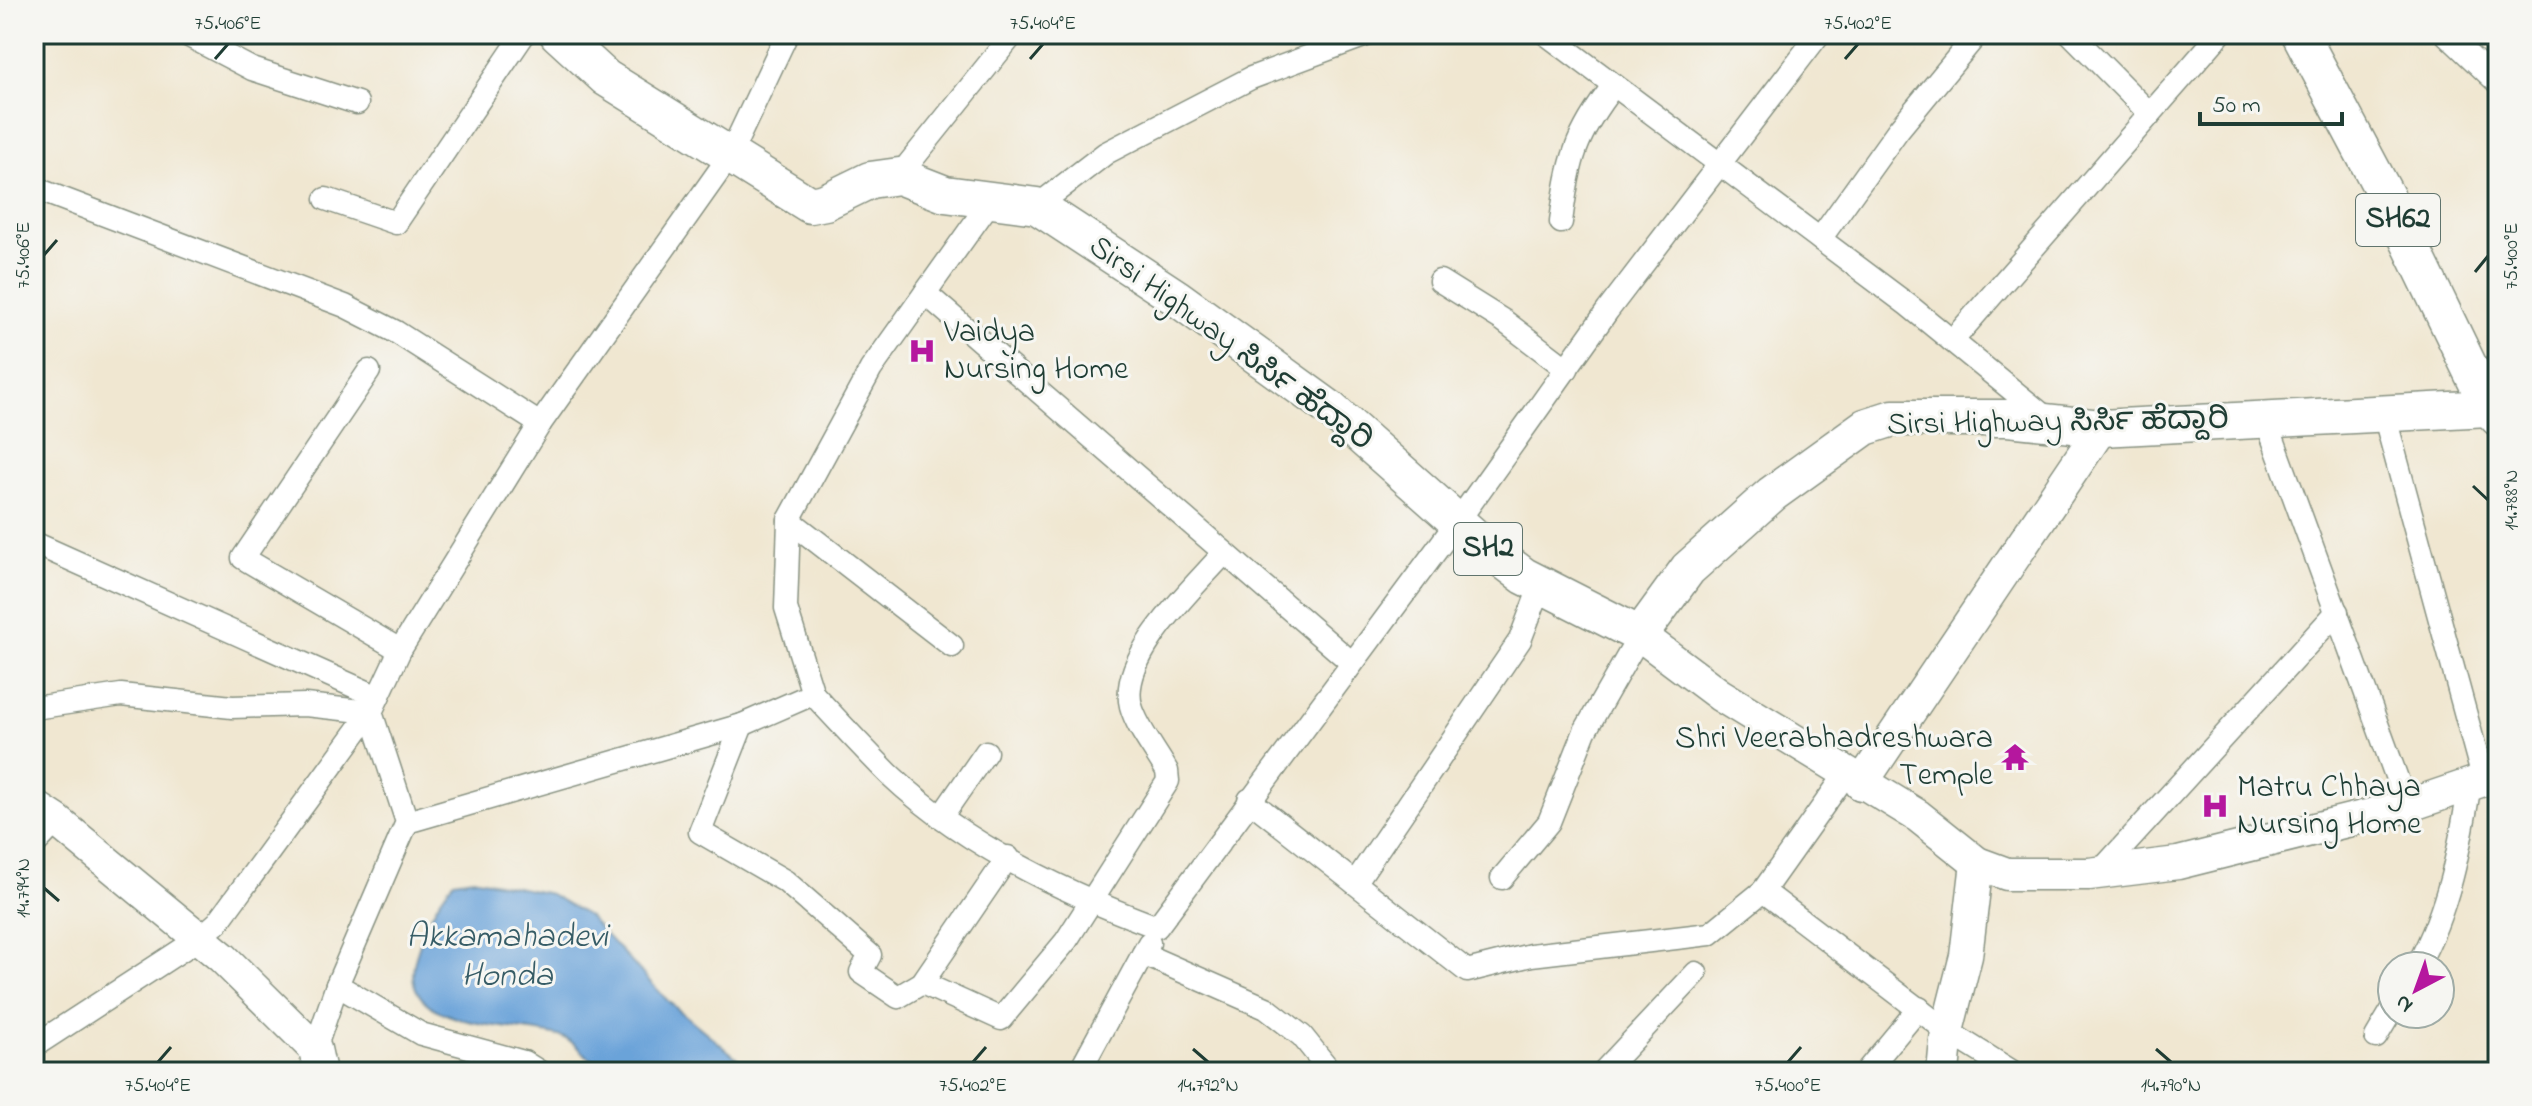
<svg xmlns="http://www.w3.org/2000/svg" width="2532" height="1106" viewBox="0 0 2532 1106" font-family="'Indie Flower','Noto Sans Kannada',sans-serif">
	<rect width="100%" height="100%" fill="#f6f6f2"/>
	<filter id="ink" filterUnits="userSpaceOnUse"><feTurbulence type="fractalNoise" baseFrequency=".0125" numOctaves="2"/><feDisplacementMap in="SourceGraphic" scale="16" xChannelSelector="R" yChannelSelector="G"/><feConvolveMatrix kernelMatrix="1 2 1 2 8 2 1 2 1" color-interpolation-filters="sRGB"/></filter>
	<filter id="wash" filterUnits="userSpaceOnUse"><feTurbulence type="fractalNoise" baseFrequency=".006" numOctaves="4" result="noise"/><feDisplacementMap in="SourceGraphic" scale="32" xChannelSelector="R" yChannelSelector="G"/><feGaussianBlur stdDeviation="1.8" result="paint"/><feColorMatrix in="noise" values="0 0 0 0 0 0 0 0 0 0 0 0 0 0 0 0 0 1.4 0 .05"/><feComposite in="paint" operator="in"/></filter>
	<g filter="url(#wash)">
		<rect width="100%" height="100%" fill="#f0e7d1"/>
		<!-- water -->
		<path fill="#6ba3d9" stroke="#457086" stroke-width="2" d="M473,878L550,894L588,916L669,1002L754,1072H599L597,1066C588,1057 576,1043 565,1038C521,1022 392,1034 416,956C425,926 434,905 454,881Z"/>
	</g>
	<g filter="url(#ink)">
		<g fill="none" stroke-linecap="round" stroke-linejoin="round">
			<!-- street casing -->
			<g stroke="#889282" stroke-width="25">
				<g id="street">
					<path d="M185,34L252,69L357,103"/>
					<path d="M1546,34L1908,305L2049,420"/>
					<path d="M2071,34L2150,114"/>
					<path d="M2446,34L2498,83"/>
					<path d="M899,176L1013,34"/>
					<path d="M34,188L345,306L396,332L540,424"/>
					<path d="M326,199L396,223L524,34"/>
					<path d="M1037,206L1106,153L1251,78L1369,34"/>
					<path d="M1561,222C1569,160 1575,135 1614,85"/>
					<path d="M1820,239L1898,130L1977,34"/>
					<path d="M1440,281L1504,321L1567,369"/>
					<path d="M925,293L1352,663"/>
					<path d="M1952,341L2220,34"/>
					<path d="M369,371L243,558L400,650"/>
					<path d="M2384,414L2483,778"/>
					<path d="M2266,420L2407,806"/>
					<path d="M789,520L952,646"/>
					<path d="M34,543L378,697"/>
					<path d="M813,694L786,608L789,520L871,369L992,199"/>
					<path d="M34,708L121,695L232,707L305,705L371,712"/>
					<path d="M742,725L700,832L785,881L870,955L861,972L898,997L922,983L1008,857"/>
					<path d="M1249,800L1467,971L1531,955L1710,934L1763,891L1846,774"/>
					<path d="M941,817L986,752"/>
					<path d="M407,822L742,725L813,694C838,721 863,748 889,774C963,844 1062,892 1157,927L1458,521L1608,310L1819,34"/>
					<path d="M34,845L57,821"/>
					<path d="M2099,873L2337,612"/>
					<path d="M1502,878L1549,822L1585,731L1640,635"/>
					<path d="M1355,883L1520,640L1541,585"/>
					<path d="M1763,891L1947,1031L2013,1072"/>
					<path d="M1143,954L1266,1008L1302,1036L1331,1072"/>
					<path d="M2417,966C2449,909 2460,847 2470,783"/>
					<path d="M922,983L1001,1019L1066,941L1168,781L1167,771C1156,751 1137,728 1131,706C1118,656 1194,588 1224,553"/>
					<path d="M337,985L421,1034L524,1062L540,1072"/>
					<path d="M2376,1037L2392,1010"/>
					<path d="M34,1046L200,938L218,922L371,712"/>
					<path d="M315,1049L337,985L407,822L371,712L400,650L540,424L729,157L787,34"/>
					<path d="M1079,1072L1149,943"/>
					<path d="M1603,1072L1696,973"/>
					<path d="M1866,1072L1919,1008"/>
				</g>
			</g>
			<!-- secondary casing -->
			<g stroke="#889282" stroke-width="35">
				<g id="secondary">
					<path d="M1640,635L1720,695L1918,816L1977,863L2007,874H2089L2178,863L2407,806L2498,775"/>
					<path d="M1861,784L2101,428"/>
					<path d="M34,806L57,821L223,958L315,1049L320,1072"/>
					<path d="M1943,1072L1947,1031L1966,956L1977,863"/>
				</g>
			</g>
			<!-- primary casing -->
			<g stroke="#889282" stroke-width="39">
				<g id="primary">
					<path d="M558,34L606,78L810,205L825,202L870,180L899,176L945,194L1037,206L1177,298L1329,408L1487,548L1524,576L1640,635L1688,569L1772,494L1865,427L1893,418H2008L2101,428L2489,408L2498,415"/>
					<path d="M2300,34L2394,211L2489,408L2498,418"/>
				</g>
			</g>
			<!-- street -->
			<use href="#street" stroke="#fff" stroke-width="22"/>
			<!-- secondary -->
			<use href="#secondary" stroke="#fff" stroke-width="32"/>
			<!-- primary -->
			<use href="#primary" stroke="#fff" stroke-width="36"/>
		</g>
	</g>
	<!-- ticks -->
	<path fill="none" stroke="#1f3d34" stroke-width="3" d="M215,59L228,44M1030,59L1043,44M1845,59L1858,44M44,255L57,240M2475,272L2488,256M2473,486L2488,500M44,888L59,901M1193,1049L1208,1062M2156,1049L2171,1062M158,1062L171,1047M973,1062L986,1047M1788,1062L1801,1047"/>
	<!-- icons -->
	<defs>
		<g id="hospital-bare" transform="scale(2.16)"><path d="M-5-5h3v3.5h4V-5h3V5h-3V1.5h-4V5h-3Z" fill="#b5179e" stroke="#f6f6f2" stroke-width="2.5" paint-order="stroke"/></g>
		<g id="temple-bare" transform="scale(2.16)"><path d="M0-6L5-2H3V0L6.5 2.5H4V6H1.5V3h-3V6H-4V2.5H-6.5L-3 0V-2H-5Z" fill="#b5179e" stroke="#f6f6f2" stroke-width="2.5" paint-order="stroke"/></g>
	</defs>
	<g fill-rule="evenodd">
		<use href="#hospital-bare" x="922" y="351"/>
		<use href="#temple-bare" x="2015" y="757"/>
		<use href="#hospital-bare" x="2215" y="806"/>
	</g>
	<g text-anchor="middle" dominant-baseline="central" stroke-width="6" stroke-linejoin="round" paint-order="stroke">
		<!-- shield labels -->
		<g fill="#f6f6f2" stroke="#60746d" stroke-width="2">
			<rect x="2356" y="194" width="84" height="52" rx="6"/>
			<rect x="1454" y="523" width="68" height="52" rx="6"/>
		</g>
		<g font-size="30" font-weight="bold" fill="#1f3d34">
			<text x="2398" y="220">SH62</text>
			<text x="1488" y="549">SH2</text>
		</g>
		<!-- poi labels -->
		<g font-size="32" fill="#1f3d34" stroke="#f6f6f2" text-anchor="start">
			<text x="944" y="333">Vaidya<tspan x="944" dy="37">Nursing Home</tspan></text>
			<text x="1993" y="739" text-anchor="end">Shri Veerabhadreshwara<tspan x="1993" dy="37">Temple</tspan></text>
			<text x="2237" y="788">Matru Chhaya<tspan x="2237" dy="37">Nursing Home</tspan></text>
		</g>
		<!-- street labels -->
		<g font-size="32" fill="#1f3d34" stroke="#f6f6f2">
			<text transform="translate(1230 344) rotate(36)">Sirsi Highway ಸಿರ್ಸಿ ಹೆದ್ದಾರಿ</text>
			<text transform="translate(2058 423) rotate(-1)">Sirsi Highway ಸಿರ್ಸಿ ಹೆದ್ದಾರಿ</text>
		</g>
		<!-- water labels -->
		<g font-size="34" font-style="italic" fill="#365c66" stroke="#f6f6f2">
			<text x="507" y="938">Akkamahadevi<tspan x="507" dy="39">Honda</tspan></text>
		</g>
	</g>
	<!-- margin -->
	<rect width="2532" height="1106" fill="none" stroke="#f6f6f2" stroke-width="88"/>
	<!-- north arrow -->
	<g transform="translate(2416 990) rotate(221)"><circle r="38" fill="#f6f6f2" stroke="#a0aca6" stroke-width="2"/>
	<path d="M0-6L14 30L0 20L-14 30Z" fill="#b5179e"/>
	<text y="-12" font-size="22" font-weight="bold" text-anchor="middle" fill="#1f3d34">N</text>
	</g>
	<!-- scale -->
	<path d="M2200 112v12h142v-12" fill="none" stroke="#1f3d34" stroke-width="4"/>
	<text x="2212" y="112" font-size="24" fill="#1f3d34" stroke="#f6f6f2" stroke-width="6" paint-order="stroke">50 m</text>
	<rect x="44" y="44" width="2444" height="1018" fill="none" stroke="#1f3d34" stroke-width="3"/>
	<g font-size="20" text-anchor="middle" fill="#1f3d34">
		<text x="228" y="29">75.406°E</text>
		<text x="1043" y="29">75.404°E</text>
		<text x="1858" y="29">75.402°E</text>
		<text transform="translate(22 255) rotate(-90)" y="7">75.406°E</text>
		<text transform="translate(2510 256) rotate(-90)" y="7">75.400°E</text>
		<text transform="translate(2510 500) rotate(-90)" y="7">14.788°N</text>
		<text transform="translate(22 888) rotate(-90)" y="7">14.794°N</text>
		<text x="158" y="1091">75.404°E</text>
		<text x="973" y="1091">75.402°E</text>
		<text x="1208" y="1091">14.792°N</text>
		<text x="1788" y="1091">75.400°E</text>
		<text x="2171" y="1091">14.790°N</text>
	</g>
</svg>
